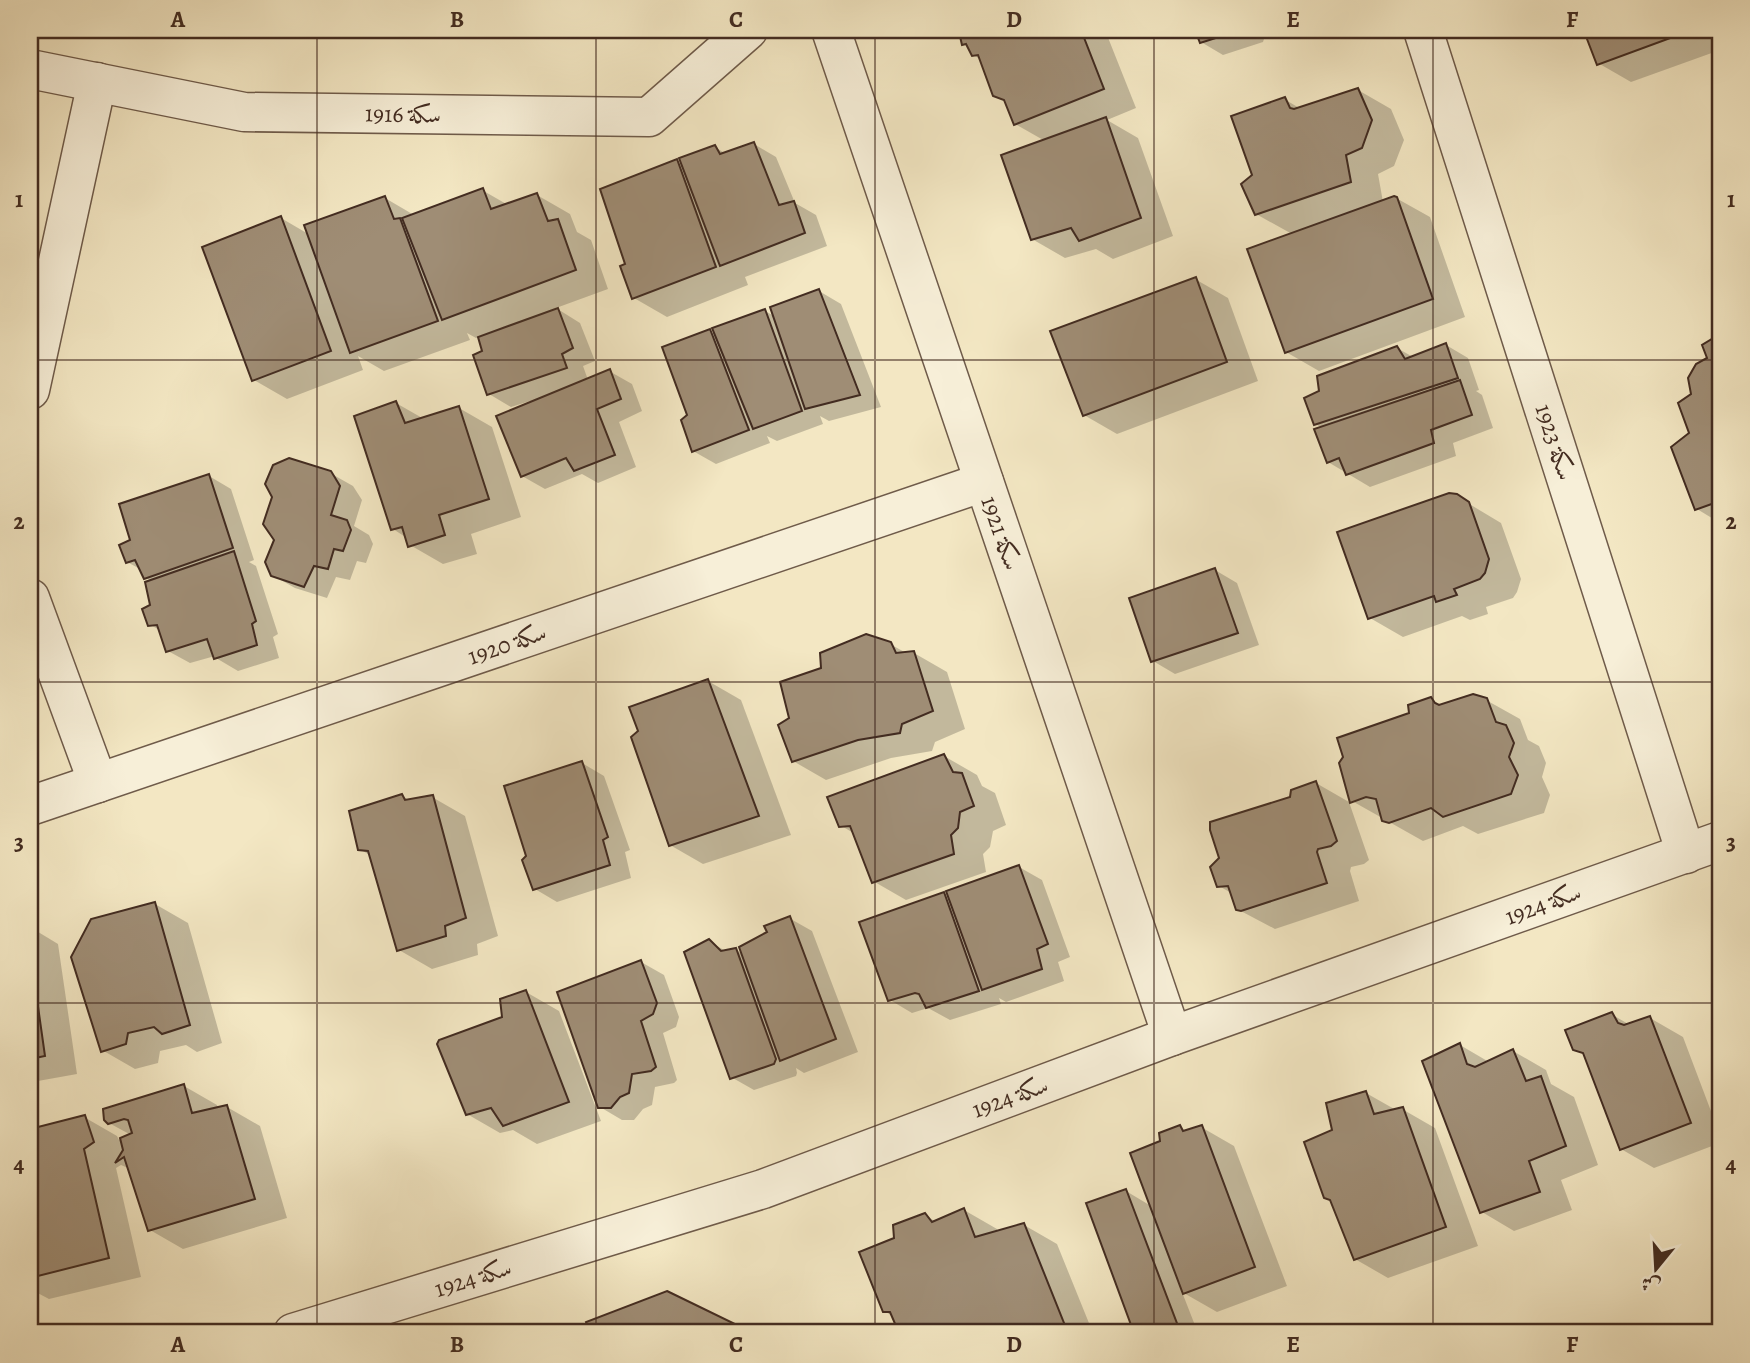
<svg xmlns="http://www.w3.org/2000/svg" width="1750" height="1363" viewBox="0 0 1750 1363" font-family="Alegreya,Amiri,serif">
	<rect width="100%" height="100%" fill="#f3e7c3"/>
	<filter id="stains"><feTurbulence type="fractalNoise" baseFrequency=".00286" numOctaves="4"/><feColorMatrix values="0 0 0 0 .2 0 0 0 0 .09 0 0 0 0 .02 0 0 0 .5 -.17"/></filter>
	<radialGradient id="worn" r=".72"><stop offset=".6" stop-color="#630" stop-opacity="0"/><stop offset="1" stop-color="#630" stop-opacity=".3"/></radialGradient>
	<!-- shadow -->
	<g fill="#0003">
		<path d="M969,30H1105L1136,108L1107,120L1138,138L1173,236L1113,259L1096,249L1065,258L1032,239L1045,141L1015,124L1007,102L995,95L982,60L973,55L969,46L964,44L961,33Z"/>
		<path d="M1197,30H1269H1267L1263,42L1223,55L1201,42Z"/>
		<path d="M1592,30H1720V50L1631,82L1598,63L1589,39Z"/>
		<path d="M1358,90L1391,109L1404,140L1394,166L1378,174L1383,202L1396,198L1430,217L1465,317L1319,371L1286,352L1292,234L1256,214L1254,176L1284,99L1301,109Z"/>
		<path d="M754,144L776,157L795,203L816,215L827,246L745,277L748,285L667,317L634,298L677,161L683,165L715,147L726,154Z"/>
		<path d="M482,190L508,205L537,195L570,214L577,232L591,240L608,289L556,308L580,323L595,361L583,366L588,380L609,371L632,384L642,411L619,422L636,467L598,483L582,474L545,489L522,476L531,403L530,401L511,407L489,394L484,352L480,337L476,338L467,333L470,340L384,371L358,356L363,370L287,399L254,380L281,218L310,235L385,198L414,215Z"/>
		<path d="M1195,279L1228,298L1258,381L1117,434L1084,415Z"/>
		<path d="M819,291L841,304L881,407L829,421L820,416L823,424L777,441L767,436L770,443L716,464L693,451L690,416L709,331L717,335L765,311L776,317Z"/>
		<path d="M1720,336V523L1697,509L1691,433L1693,395L1709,359L1704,346Z"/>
		<path d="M1446,345L1468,358L1479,390L1476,391L1482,395L1493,428L1453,443L1456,456L1370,487L1328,462L1323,428L1315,424L1397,348L1413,357Z"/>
		<path d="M396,403L424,419L459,408L492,427L521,517L471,534L477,554L443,564L410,545L407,538L393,529Z"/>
		<path d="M330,473L353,486L362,500L354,526L369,535L373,544L366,563L357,561L350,580L336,577L327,598L295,588L272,575Z"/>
		<path d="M209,476L231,489L254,560L249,562L256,566L278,634L273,637L279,658L238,671L216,658L215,656L190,663L168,651L161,631L149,624L152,606V581L146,578L142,570L127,562L132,541Z"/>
		<path d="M1456,496L1501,523L1521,579L1517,592L1513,598L1486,607L1488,614L1470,620L1462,616L1403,637L1370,618Z"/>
		<path d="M1215,570L1237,583L1259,645L1175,674L1153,661Z"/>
		<path d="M890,644L908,654L914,653L947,672L965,729L935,742L932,751L891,758L826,780L793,761L791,719L823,669Z"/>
		<path d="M30,651L38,677L30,680Z"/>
		<path d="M708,681L741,700L791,835L703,864L670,845Z"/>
		<path d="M1431,699L1442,706L1486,700L1520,719L1528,740L1539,746L1546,763L1542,777L1550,795L1544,813L1478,834L1463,826L1423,841L1352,801L1411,714Z"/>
		<path d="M944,756L977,775L982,786L995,793L1006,825L993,831L990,847L983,854L986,872L906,900L873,881L855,834L840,825Z"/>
		<path d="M582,763L604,776L630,850L625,852L631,878L557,902L535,889Z"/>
		<path d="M1316,783L1349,802L1369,860L1364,864L1351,867L1350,871L1359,901L1275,929L1237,909L1233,894L1219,886L1292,798Z"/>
		<path d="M402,796L411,801L432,797L465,816L498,936L477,944L478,955L432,969L399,950L371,856L360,849Z"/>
		<path d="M1019,867L1042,880L1070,957L1058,962L1064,981L1006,1002L999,998L1001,1004L950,1020L928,1008L912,1013L890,1000L944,894L951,898Z"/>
		<path d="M155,904L188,923L222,1043L197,1052L186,1045L160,1051L158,1063L135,1069L102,1050Z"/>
		<path d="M789,918L812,931L858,1052L804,1073L796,1068L797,1073L796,1076L754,1090L731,1077L709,941L727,952L736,950L744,955Z"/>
		<path d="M30,927L58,944L77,1074L38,1081L30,1089Z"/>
		<path d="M641,962L664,975L679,1017L676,1027L663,1033L677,1080L674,1083L655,1087L652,1105L643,1109L634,1120H622L600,1107Z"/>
		<path d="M526,992L559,1011L601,1121L537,1144L513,1130L500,1133L467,1114L504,1018Z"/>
		<path d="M1611,1014L1630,1025L1650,1018L1683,1037L1720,1135V1143L1654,1168L1621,1149L1585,1055L1574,1049Z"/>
		<path d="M1460,1045L1489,1062L1513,1051L1546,1070L1551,1084L1574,1097L1598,1165L1561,1180L1572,1210L1514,1231L1482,1212Z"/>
		<path d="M184,1086L217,1105L218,1109L227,1107L260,1126L287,1218L183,1249L150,1230L130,1169L121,1165L116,1168L141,1277L49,1299L30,1289V1130L84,1117L117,1136L119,1140L131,1135L109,1123Z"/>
		<path d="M1366,1093L1396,1110L1402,1109L1435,1128L1478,1246L1388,1278L1355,1259L1334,1132Z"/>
		<path d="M1179,1127L1188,1132L1201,1127L1234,1146L1287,1286L1217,1312L1182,1292L1198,1333H1136L1088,1204L1126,1191L1151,1206L1161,1142Z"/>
		<path d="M964,1210L997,1229L998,1232L1024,1225L1057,1244L1093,1333H901L894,1317L884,1311L925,1215L936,1222Z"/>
		<path d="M588,1323L736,1327L747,1333H592Z"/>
	</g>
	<!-- building -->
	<g fill="#9f8d75" stroke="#432c21" stroke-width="2">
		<path d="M964,30H1081L1104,89L1014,125L1004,100L993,96L978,55L972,56L966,44L962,45L959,32Z"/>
		<path d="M1195,30H1241L1200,43Z"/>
		<path d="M1590,30H1692L1597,65L1587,39Z"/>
		<path d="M1358,88L1372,120L1362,148L1346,155L1351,182L1255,215L1241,184L1252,175L1231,116L1285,97L1290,108L1294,109Z"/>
		<path d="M1106,117L1141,218L1079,241L1071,228L1031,240L1001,155Z"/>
		<path d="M754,142L779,205L794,201L805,233L720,266L679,158L715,145L720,154Z"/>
		<path d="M677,159L716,267L632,299L620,266L625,264L600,189Z"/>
		<path d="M483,188L491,209L537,193L548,221L558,219L576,270L442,320L402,218Z"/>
		<path d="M385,196L394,219L400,218L438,321L350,353L304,225Z"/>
		<path d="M1394,196L1397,197L1433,299L1285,353L1247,249Z"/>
		<path d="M281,216L331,351L252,381L202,247Z"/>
		<path d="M1196,277L1227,362L1083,416L1050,331Z"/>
		<path d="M819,289L860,395L805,409L770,307Z"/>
		<path d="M558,308L573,348L562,354L567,368L487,395L473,355L482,351L478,337Z"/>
		<path d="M765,309L802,411L753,429L712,328Z"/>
		<path d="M710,329L749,430L692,452L681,420L687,415L662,347Z"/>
		<path d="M1720,334V501L1695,510L1671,447L1689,433L1678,403L1691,394L1688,378L1696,364L1707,358L1702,345Z"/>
		<path d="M1446,343L1458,378L1314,425L1304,398L1319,391L1317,376L1397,346L1405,359Z"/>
		<path d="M610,369L621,399L597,409L615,455L574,471L566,458L521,477L496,416Z"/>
		<path d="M1460,380L1472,415L1431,430L1434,443L1346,475L1339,458L1327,463L1314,429Z"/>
		<path d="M396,401L405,423L459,406L489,499L439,515L445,535L408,547L402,527L391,530L354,416Z"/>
		<path d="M289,458L331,471L340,486L331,515L347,520L351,530L343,551L334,549L328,569L314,566L304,587L271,576L265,562L274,540L263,524L272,497L265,484L273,465Z"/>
		<path d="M209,474L233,548L144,579L135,560L126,563L119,545L130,540L119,504Z"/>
		<path d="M1449,493L1457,494L1469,502L1489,559L1485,573L1480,579L1454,589L1457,595L1436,602L1434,596L1368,619L1337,532Z"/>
		<path d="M234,551L256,621L252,624L257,645L214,659L207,639L166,652L157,625L148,626L142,609L150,605L145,582Z"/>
		<path d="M1215,568L1238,633L1151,662L1129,598Z"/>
		<path d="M866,634L891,642L896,653L914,651L933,711L902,724L900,733L858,740L792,762L778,725L789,718L780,682L821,668L820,653Z"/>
		<path d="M708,679L759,816L669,846L631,737L638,731L629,707Z"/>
		<path d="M1473,694L1487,698L1496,722L1506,725L1514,743L1509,757L1518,775L1511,794L1443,817L1431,808L1389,823L1382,821L1376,799L1366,797L1350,803L1339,763L1343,757L1337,738L1409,713L1408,705L1431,697L1435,703L1439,705Z"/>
		<path d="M944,754L953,772L962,773L974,806L960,812L958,828L951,835L954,854L872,883L850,826L839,827L827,797Z"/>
		<path d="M582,761L608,837L603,840L610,865L533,890L522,860L526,856L504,786Z"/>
		<path d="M1316,781L1337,841L1331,846L1318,849L1317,852L1327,883L1241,911L1236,910L1228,886L1217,887L1210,867L1219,858L1210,830V822L1290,797L1291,790Z"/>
		<path d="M402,794L405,800L433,795L466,918L445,926L446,936L397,951L368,851L358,850L349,811Z"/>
		<path d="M1019,865L1048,944L1037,949L1042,969L982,990L946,891Z"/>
		<path d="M944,892L979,991L926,1008L919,994L915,993L888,1001L859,922Z"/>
		<path d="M155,902L190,1025L162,1034L154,1027L128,1033L126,1044L101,1052L71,957L91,919Z"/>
		<path d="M790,916L836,1039L780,1061L739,947L767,932L764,926Z"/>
		<path d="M709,939L721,951L736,948L776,1059L774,1064L730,1079L684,952Z"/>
		<path d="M30,950L45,1056L30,1059Z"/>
		<path d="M641,960L657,1003L653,1014L641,1021L656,1067L651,1071L632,1074L629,1093L620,1097L611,1108H598L557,992Z"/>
		<path d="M526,990L569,1102L503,1126L491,1108L466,1115L437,1044L439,1040L502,1017L500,999Z"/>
		<path d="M1612,1012L1618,1023L1624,1025L1650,1016L1691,1123L1620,1150L1583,1053L1573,1050L1565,1030Z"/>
		<path d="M1460,1043L1467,1064L1475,1067L1513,1049L1526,1081L1541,1076L1566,1146L1529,1161L1540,1192L1480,1213L1422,1061Z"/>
		<path d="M184,1084L192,1113L227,1105L255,1199L148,1231L124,1157L115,1163L123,1150L120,1138L132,1133L128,1120L124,1119L108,1124L104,1120L103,1109Z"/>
		<path d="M1366,1091L1374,1114L1403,1107L1446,1227L1354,1260L1330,1200L1324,1198L1304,1142L1332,1130L1326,1103Z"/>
		<path d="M85,1115L94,1142L84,1149L109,1258L30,1278V1129Z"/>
		<path d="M1180,1125L1183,1131L1202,1125L1255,1267L1183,1294L1130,1153L1160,1141L1159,1133Z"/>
		<path d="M1126,1189L1178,1326L1159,1333H1134L1086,1203Z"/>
		<path d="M964,1208L975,1237L1024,1223L1068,1333H899L890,1312H883L859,1252L894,1238L893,1225L925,1213L932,1222Z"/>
		<path d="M667,1291L737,1325L734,1333H590L586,1322Z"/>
	</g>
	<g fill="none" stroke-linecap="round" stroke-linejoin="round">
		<!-- street casing -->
		<g stroke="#6f5b4a" stroke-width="41">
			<g id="street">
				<path d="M831,30L1172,1036"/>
				<path d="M1423,30L1686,854"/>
				<path d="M30,69L244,112L649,117L748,30"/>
				<path d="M30,390L97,82"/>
				<path d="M30,598L98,783"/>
				<path d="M30,806L984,482"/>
				<path d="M293,1333L763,1189L1172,1036L1720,841"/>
			</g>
		</g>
		<!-- street -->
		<use href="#street" stroke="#f7efd8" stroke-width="38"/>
	</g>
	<!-- grid -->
	<path fill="none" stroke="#432c21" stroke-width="2" stroke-opacity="0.55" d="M317,30V1333M596,30V1333M875,30V1333M1154,30V1333M1433,30V1333M30,360H1720M30,682H1720M30,1003H1720"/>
	<g text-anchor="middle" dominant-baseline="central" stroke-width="5" stroke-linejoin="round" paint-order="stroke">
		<!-- street labels -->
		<g font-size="24" fill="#432c21" stroke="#f7efd8">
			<text transform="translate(403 114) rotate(1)">سكة 1916</text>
			<text transform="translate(1555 442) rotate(72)">سكة 1923</text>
			<text transform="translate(1001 533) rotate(71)">سكة 1921</text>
			<text transform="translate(507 644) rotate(-19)">سكة 1920</text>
			<text transform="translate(1543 904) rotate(-20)">سكة 1924</text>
			<text transform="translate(1010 1097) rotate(-20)">سكة 1924</text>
			<text transform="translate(473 1278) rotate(-17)">سكة 1924</text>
		</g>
	</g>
	<!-- margin -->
	<rect width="1750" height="1363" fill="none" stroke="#f3e7c3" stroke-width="77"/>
	<!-- north arrow -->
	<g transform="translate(1656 1269) rotate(198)" stroke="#f7efd8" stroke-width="5" paint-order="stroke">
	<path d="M0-5L12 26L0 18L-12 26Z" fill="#432c21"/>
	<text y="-10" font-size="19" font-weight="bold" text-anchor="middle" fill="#432c21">ش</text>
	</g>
	<rect x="38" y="38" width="1674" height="1286" fill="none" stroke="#432c21" stroke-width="2.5"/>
	<g font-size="23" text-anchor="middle" font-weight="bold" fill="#432c21">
		<text x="178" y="27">A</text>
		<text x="457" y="27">B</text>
		<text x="736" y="27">C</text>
		<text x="1014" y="27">D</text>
		<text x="1293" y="27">E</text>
		<text x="1572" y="27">F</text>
		<text x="19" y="207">1</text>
		<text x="1731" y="207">1</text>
		<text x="19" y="529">2</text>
		<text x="1731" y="529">2</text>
		<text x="19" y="850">3</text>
		<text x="1731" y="850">3</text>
		<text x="19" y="1172">4</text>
		<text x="1731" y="1172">4</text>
		<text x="178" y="1352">A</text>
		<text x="457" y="1352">B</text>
		<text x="736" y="1352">C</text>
		<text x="1014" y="1352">D</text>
		<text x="1293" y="1352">E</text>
		<text x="1572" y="1352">F</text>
	</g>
	<rect width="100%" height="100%" filter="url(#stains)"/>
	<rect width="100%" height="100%" fill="url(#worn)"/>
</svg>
